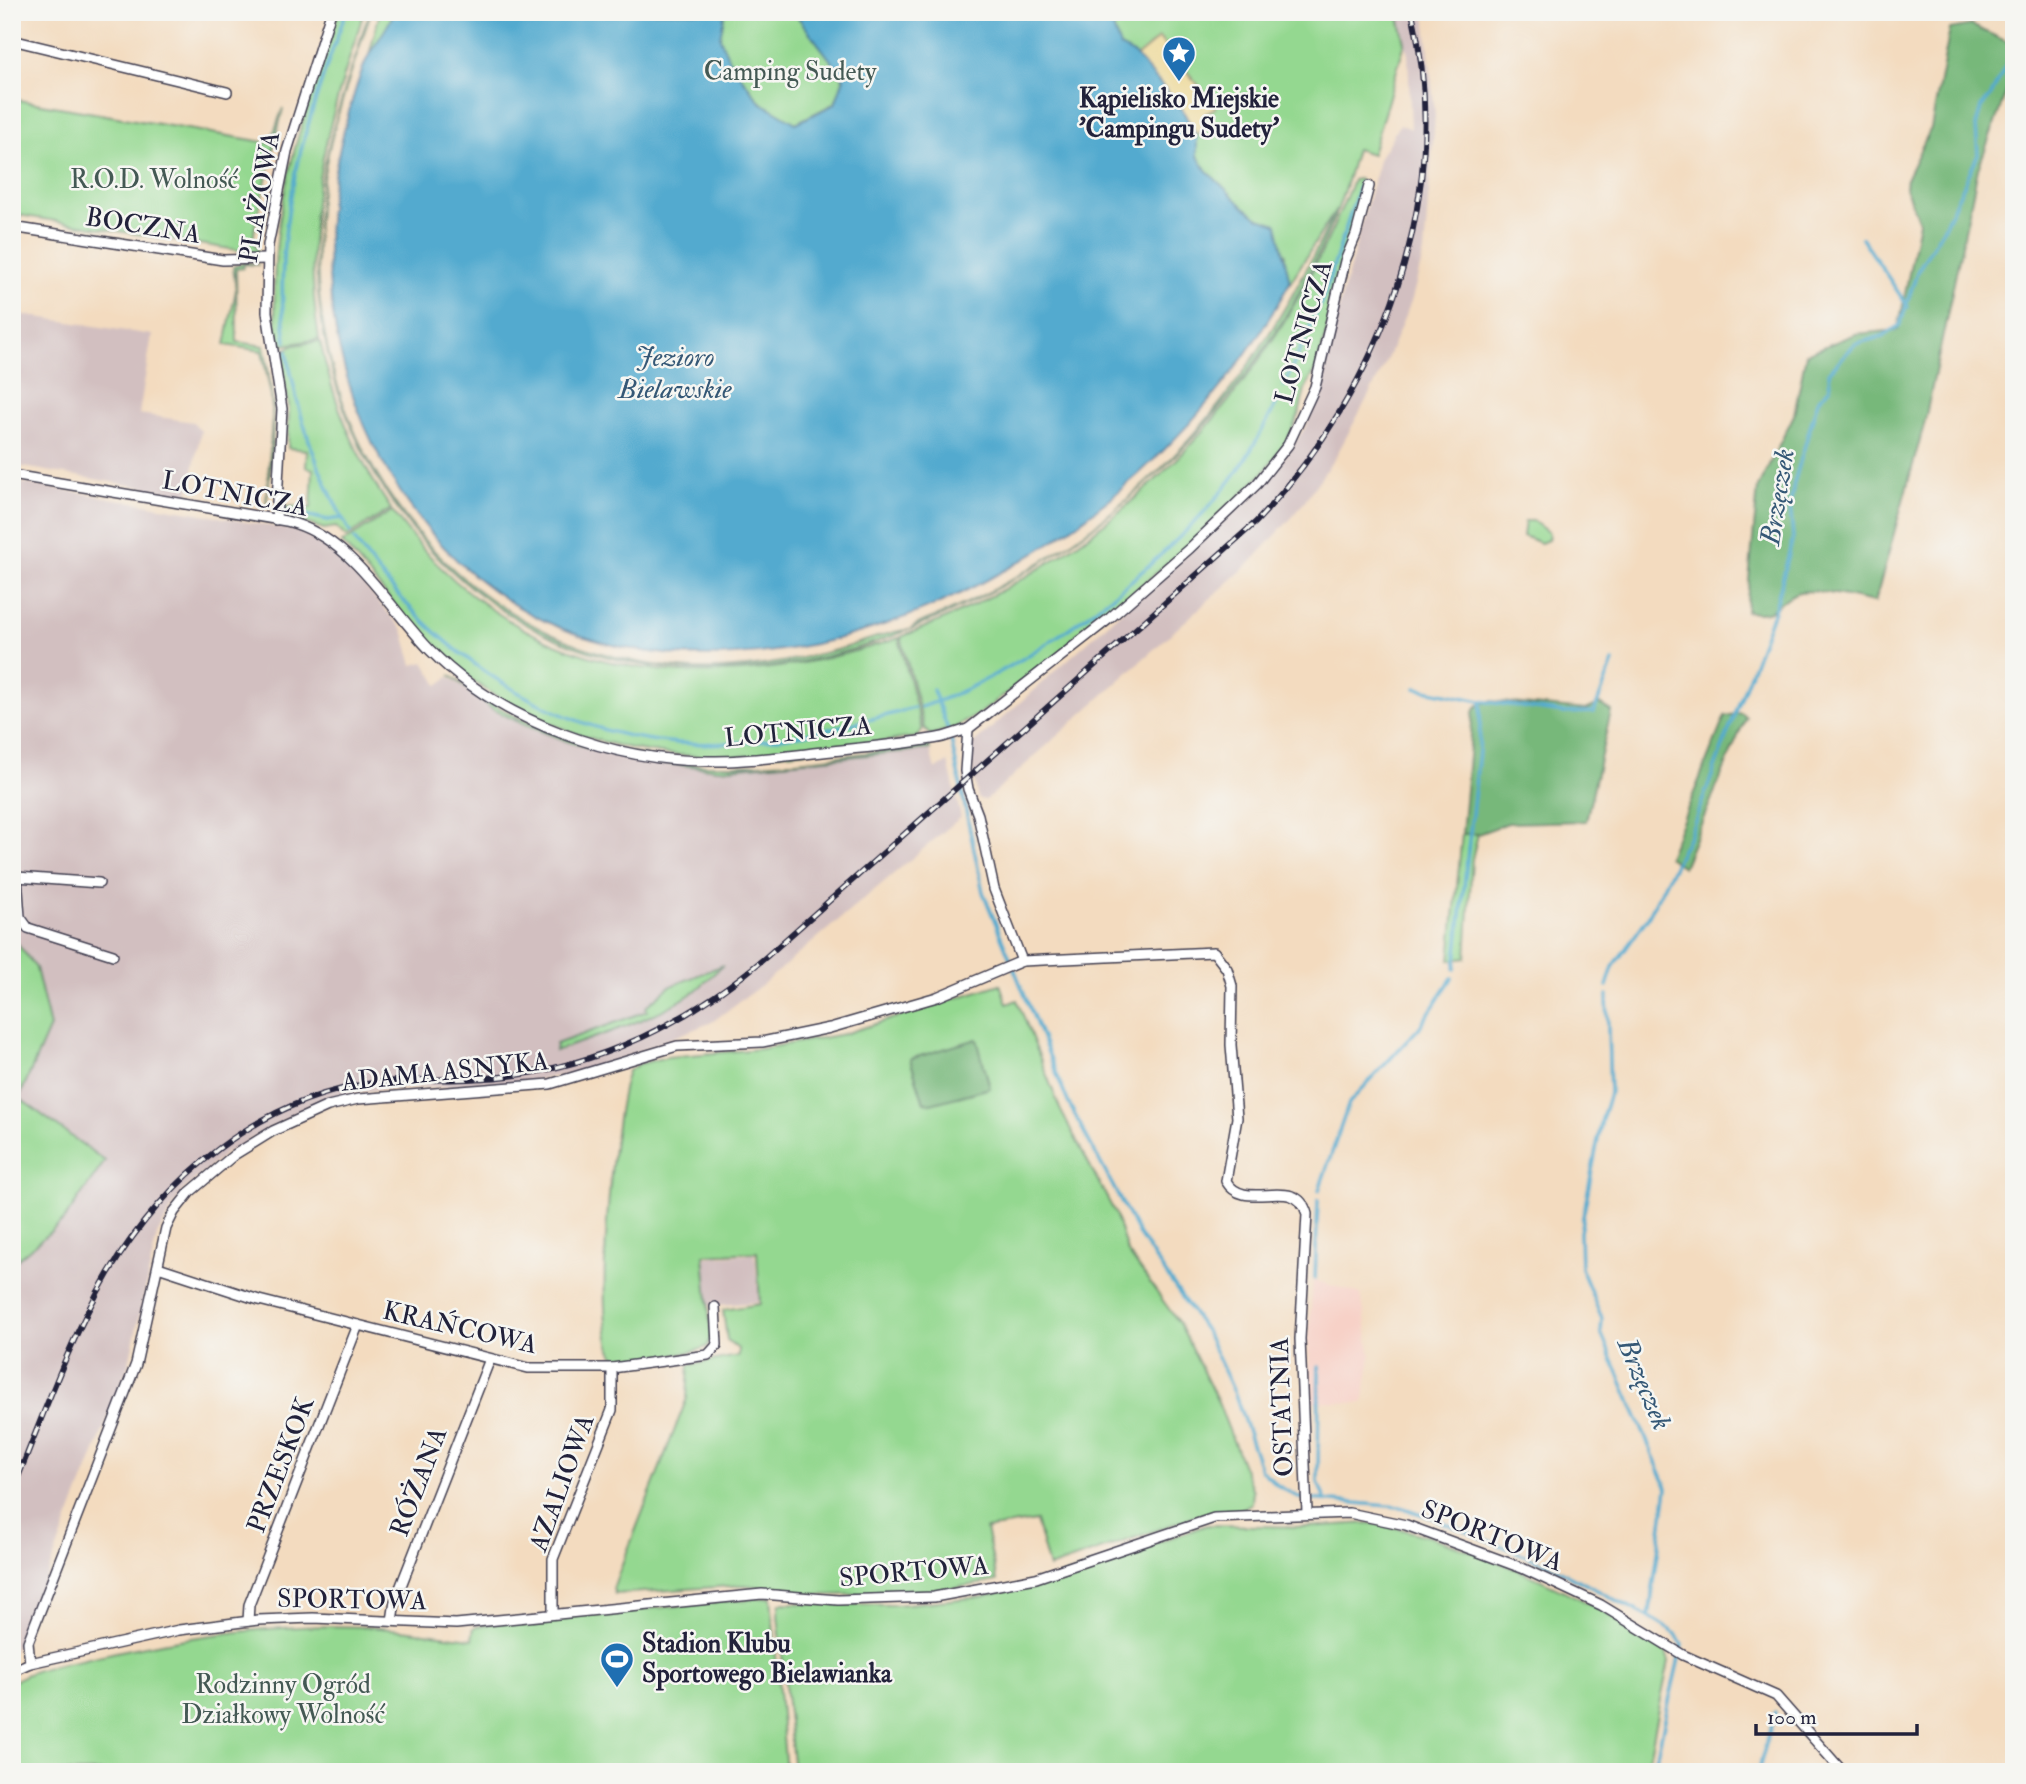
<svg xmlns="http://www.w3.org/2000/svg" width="2026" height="1784" viewBox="0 0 2026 1784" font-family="'IM FELL Double Pica',serif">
	<rect width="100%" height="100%" fill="#f6f6f2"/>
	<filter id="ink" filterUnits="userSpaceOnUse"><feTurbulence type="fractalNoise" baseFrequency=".0143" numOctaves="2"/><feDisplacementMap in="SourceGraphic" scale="14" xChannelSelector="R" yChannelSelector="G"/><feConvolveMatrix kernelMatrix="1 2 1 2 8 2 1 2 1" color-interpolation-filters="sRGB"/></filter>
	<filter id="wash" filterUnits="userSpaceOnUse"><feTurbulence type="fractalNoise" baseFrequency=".00686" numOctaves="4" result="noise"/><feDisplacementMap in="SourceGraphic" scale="28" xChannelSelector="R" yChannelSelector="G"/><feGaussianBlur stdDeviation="1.57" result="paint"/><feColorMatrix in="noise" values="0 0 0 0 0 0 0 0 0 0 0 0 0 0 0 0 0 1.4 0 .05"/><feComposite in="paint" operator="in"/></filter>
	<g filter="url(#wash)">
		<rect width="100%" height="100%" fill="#f3dbbf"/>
		<!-- built -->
		<path fill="#f7d1c7" d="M1313,1280L1361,1294L1371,1357L1363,1403L1310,1402L1309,1338Z"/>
		<!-- industrial -->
		<g fill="#d2bfc0">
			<path d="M1398,12H1425L1435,116L1424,252L1412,299L1383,369L1336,456L1296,513L1250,563L986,800L978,799L969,748L1270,479L1307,425L1380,157L1400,124L1411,129L1408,54Z"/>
			<path d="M12,313L152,335L139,414L193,422L201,431L188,495L12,465Z"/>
			<path d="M12,481L299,531L339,557L403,630L413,665L424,662L438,685L449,677L497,712L559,739L709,769L930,749L935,770L948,762L961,817L764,983L712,1022L589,1071L511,1084L376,1090L341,1096L306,1107L226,1153L182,1191L157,1235L129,1363L30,1619L12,1654Z"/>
			<path d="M755,1254L759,1302L708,1306L705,1257Z"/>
		</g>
		<!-- green -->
		<g fill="#94d890" stroke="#5b7d66" stroke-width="2" fill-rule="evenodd">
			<path d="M339,12H364C327,128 299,215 319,339L279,346C260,231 302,119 339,12Z"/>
			<path d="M371,12C349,80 323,147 318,219C303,443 450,646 679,668C732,673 786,663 836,650C853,646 897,628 908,630C822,665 720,682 628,662C395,612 274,364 330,142C337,112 347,83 357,53C361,40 364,23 371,12Z"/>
			<path d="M380,12H394L387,29L369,55Z"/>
			<path d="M718,12H794L842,74L843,83L835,103L796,123C784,119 771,112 762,104C758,100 721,50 720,45C717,34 722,24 718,12Z"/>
			<path d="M1095,12H1398L1405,43L1372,154L1356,149C1349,174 1343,198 1332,223C1254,412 1098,553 911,629C916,622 937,617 947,612C981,597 1014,579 1046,559C1184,472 1269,356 1336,209L1285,291V254L1197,162L1177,102L1132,53H1118L1113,26Z"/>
			<path d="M12,99L270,143L283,108L255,226L253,241L260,254L243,256V251L12,214Z"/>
			<path d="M1359,179L1366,186L1317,367L1305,389L1299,414L1287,441L1263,473L1199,536L1112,611L1077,634L1061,652L982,712L954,728L930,735L924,728L901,637C1120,552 1269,399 1353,180Z"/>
			<path d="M247,262L259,265L244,264L243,268L236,269L237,342L264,346C276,407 274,446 266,506L273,405L262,351L225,345L236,290L233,267Z"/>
			<path d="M320,341C333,402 356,458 391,509L346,537L336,527L324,529L283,516L286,506L311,508L313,469L306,467L307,450L288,448L289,406L280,353L294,345Z"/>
			<path d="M392,511C521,686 704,702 899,638L922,730L918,737C845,746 769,759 696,756C611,753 522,721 456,668C413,634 380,584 342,543Z"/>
			<path d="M1525,521H1533L1549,533L1548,540L1541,543L1523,536Z"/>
			<path d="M450,675C511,722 564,740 639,755C663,759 687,765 712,765C784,766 858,753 929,745L930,749L719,769L640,761L569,742L525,725L492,709Z"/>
			<path d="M1462,834H1478L1472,859L1466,958L1450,960Z"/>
			<path d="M12,936L36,968L50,1027L19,1098L105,1161L63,1221L12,1264Z"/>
			<path d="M723,965C714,973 705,983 695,991C660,1017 596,1037 555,1051L556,1044L647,1011L646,1007L669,987Z"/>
			<path d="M1000,984L1007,1004L1017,1000L1061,1111L1115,1213L1127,1251L1179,1323L1217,1400L1253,1491L1252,1503L1242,1509L1199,1515L1049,1568L1036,1521L986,1529L997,1581L916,1594L821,1595L745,1585L615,1594L613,1588L687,1398L689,1365L738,1356V1349L727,1340L723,1310L760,1304L757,1252L704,1255L711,1336L708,1346C697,1353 624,1366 615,1356C591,1331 614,1107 628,1071L639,1064L667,1057L760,1049L844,1034ZM977,1040L990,1088L958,1097L923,1101L910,1059Z"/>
			<path d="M1368,1523C1446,1532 1603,1602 1665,1650L1669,1661L1646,1772H794L778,1615L780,1603L895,1605L982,1597L1056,1578L1207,1525L1306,1527Z"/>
			<path d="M771,1597L786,1772H12V1682C37,1666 70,1663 98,1656C186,1636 277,1623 367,1627C402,1629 437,1635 472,1639L474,1627L488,1624Z"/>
		</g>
		<!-- forest -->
		<g fill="#77b87a" stroke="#4c6d5a" stroke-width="2">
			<path d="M1971,25L2014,45V71L1978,169L1924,425L1875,602C1857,599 1814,587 1796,593C1776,601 1776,619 1746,611L1758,487L1794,415L1806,354L1855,334L1898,330L1919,222L1906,189L1907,177L1931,128L1950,29Z"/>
			<path d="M1490,701L1586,710L1599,704L1611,711L1586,821L1508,823L1478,834H1462L1473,712L1478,705Z"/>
			<path d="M1741,713L1746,717L1683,867L1668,857L1725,716Z"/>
			<path d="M977,1039L990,1088L931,1104L924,1102L910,1059Z"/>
		</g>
		<!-- sand -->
		<path fill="#eeda9e" stroke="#887e6c" stroke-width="2" d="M1159,38L1215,105V108L1205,114L1204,131L1195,135L1181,107L1136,57Z"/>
		<!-- water -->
		<path fill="#52aacf" stroke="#3a6685" stroke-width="2" d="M394,12H725L720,38L729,60L760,102L796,123L835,104L844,78L794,12H1099L1112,24L1120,47L1134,54L1181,107L1197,137V155L1207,171L1243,206L1259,218L1277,224L1290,282C1246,364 1184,438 1112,497C903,669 557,753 391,477C337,387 317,279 334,176C339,148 356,77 370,53C378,39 388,28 394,12Z"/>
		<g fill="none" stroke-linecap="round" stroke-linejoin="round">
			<!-- stream -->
			<g stroke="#52aacf" stroke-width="3.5">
				<path d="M1862,238L1908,307"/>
				<path d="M286,341C270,225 307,120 346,12"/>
				<path d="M287,351C297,414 318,475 350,532"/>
				<path d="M1284,386L1325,293L1360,184"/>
				<path d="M286,511L328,520L342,518"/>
				<path d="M354,539C427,645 546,734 678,743C759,748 836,729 914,708"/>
				<path d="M1415,688L1481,701L1479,751L1455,969"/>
				<path d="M933,690L950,735L983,892L1068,1102L1139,1235L1206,1332L1235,1394L1261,1470L1277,1485L1299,1498L1400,1507L1430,1517L1549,1565L1649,1617"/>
				<path d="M1481,701L1564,713L1594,712L1613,662"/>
				<path d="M921,707C1023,675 1166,565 1231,480C1250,455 1265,426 1279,398"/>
				<path d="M1607,986L1613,967L1648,917L1690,834L1776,605L1793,537L1790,505L1794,483L1818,400L1830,388L1829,372L1855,344L1883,336L1900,325L1917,272L1944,227L1978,155L1976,126L1981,107L1990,97L2014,50"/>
				<path d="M1607,995L1610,1093L1602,1119L1580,1232L1581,1268L1602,1319L1601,1333L1667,1488L1649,1617L1676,1634L1682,1645L1653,1772"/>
				<path d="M1319,1190L1349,1103L1419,1028L1452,978"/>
				<path d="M1315,1279L1318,1200"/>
				<path d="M1319,1367L1318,1482L1325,1500"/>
				<path d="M1758,1772L1775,1712"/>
			</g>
		</g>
	</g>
	<g filter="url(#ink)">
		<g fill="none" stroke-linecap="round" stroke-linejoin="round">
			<!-- minor casing -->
			<g stroke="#413e4f" stroke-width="12">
				<g id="minor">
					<path d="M12,40L227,92"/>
					<path d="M12,227L223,260L267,259"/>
					<path d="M12,475L286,521C352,537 386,605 430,650C501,722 615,763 716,761C755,761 794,755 832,751C869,747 907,744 943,737L968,729L1110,618L1190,548L1257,484L1288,445L1315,387L1345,261L1356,235L1369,186"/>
					<path d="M276,520L282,409L267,312L268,245L287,151L331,12"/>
					<path d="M968,729L965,771L968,789L978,815L994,889L1022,961"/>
					<path d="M12,872L17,877L99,883"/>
					<path d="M17,877L20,917L28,928L113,955"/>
					<path d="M158,1267L259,1300L528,1368H612L708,1355L717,1345L715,1307"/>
					<path d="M553,1614V1559L612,1410V1368"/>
					<path d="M248,1621L249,1605L358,1325"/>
					<path d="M392,1621L395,1601L490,1359"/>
					<path d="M30,1663L28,1642L136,1364L166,1228L174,1212L190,1192L234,1155L273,1131L328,1106L358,1099L550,1084L677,1046L762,1042L830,1028L937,997L1022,961L1214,952L1227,969L1232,986L1231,1045L1237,1118L1226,1181C1245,1214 1296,1173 1307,1214L1300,1339L1307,1513"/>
					<path d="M12,1671L30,1663L179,1630L258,1620L313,1618L456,1624L762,1594L838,1600L934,1597L1036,1578L1214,1518L1349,1513L1406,1525L1522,1568L1601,1605L1683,1655L1776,1696L1843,1772"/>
				</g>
			</g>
			<!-- minor -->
			<use href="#minor" stroke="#fff" stroke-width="9"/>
			<!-- rail casing -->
			<g stroke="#22223b" stroke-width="6">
				<path id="rail" d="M12,1492C42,1419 68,1342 108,1274C166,1177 259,1099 373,1083C415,1078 458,1081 500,1077C599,1067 691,1021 766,957L1256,522C1383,387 1455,196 1412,12"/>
			</g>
			<!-- rail -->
			<use href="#rail" stroke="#f6f6f2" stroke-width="3.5" stroke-dasharray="10" stroke-linecap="butt"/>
		</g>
	</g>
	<!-- icons -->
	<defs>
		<g id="sight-pin" transform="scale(1.75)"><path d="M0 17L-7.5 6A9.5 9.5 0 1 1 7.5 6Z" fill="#1f6fb2" stroke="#f6f6f2"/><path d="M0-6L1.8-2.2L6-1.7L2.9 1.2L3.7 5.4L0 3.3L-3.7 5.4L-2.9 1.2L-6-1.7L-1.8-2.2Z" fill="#fff"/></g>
		<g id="stadium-pin" transform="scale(1.75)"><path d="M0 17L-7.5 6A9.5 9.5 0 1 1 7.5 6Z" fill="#1f6fb2" stroke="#f6f6f2"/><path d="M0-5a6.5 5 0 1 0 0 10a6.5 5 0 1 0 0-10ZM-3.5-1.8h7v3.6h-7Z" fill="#fff"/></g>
	</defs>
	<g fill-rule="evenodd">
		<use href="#sight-pin" x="1179" y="53"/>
		<use href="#stadium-pin" x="617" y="1659"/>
	</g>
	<g text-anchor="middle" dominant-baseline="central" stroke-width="5" stroke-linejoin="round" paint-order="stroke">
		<!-- park labels -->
		<g font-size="26" fill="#445954" stroke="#f6f6f2">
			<text x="790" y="72">Camping Sudety</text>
			<text x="154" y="180">R.O.D. Wolność</text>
			<text x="283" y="1685">Rodzinny Ogród<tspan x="283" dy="30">Działkowy Wolność</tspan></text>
		</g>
		<!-- poi labels -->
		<g font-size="26" font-weight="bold" fill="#22223b" stroke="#f6f6f2">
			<text x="1179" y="99">Kąpielisko Miejskie<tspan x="1179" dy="30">'Campingu Sudety'</tspan></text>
			<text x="642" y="1644" text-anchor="start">Stadion Klubu<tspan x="642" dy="30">Sportowego Bielawianka</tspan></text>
		</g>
		<!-- street labels -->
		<g font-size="26" fill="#22223b" stroke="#f6f6f2">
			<text transform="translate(260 197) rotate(-80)">PLAŻOWA</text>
			<text transform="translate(143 226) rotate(9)">BOCZNA</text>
			<text transform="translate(1304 332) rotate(-74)">LOTNICZA</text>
			<text transform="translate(235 494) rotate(11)">LOTNICZA</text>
			<text transform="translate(798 732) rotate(-5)">LOTNICZA</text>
			<text transform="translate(445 1072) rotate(-6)">ADAMA ASNYKA</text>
			<text transform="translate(460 1328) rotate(13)">KRAŃCOWA</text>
			<text transform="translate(1282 1407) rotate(-92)">OSTATNIA</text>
			<text transform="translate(281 1465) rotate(-69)">PRZESKOK</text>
			<text transform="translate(419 1482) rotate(-69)">RÓŻANA</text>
			<text transform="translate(562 1483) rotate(-70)">AZALIOWA</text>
			<text transform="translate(1492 1536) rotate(22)">SPORTOWA</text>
			<text transform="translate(914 1572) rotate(-5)">SPORTOWA</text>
			<text transform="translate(352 1600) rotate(1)">SPORTOWA</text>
		</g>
		<!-- water labels -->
		<g font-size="28" font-style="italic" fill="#355876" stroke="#f6f6f2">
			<text x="675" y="357">Jezioro<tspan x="675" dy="32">Bielawskie</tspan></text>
			<text transform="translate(1778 497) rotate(-81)">Brzęczek</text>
			<text transform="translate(1644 1384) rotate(67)">Brzęczek</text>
		</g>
	</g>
	<!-- margin -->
	<rect width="2026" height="1784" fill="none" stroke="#f6f6f2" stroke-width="42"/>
	<!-- scale -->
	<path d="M1756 1724v10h161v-10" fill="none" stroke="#22223b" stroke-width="3.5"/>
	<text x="1767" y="1724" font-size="21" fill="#22223b" stroke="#f6f6f2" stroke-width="5" paint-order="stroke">100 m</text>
</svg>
